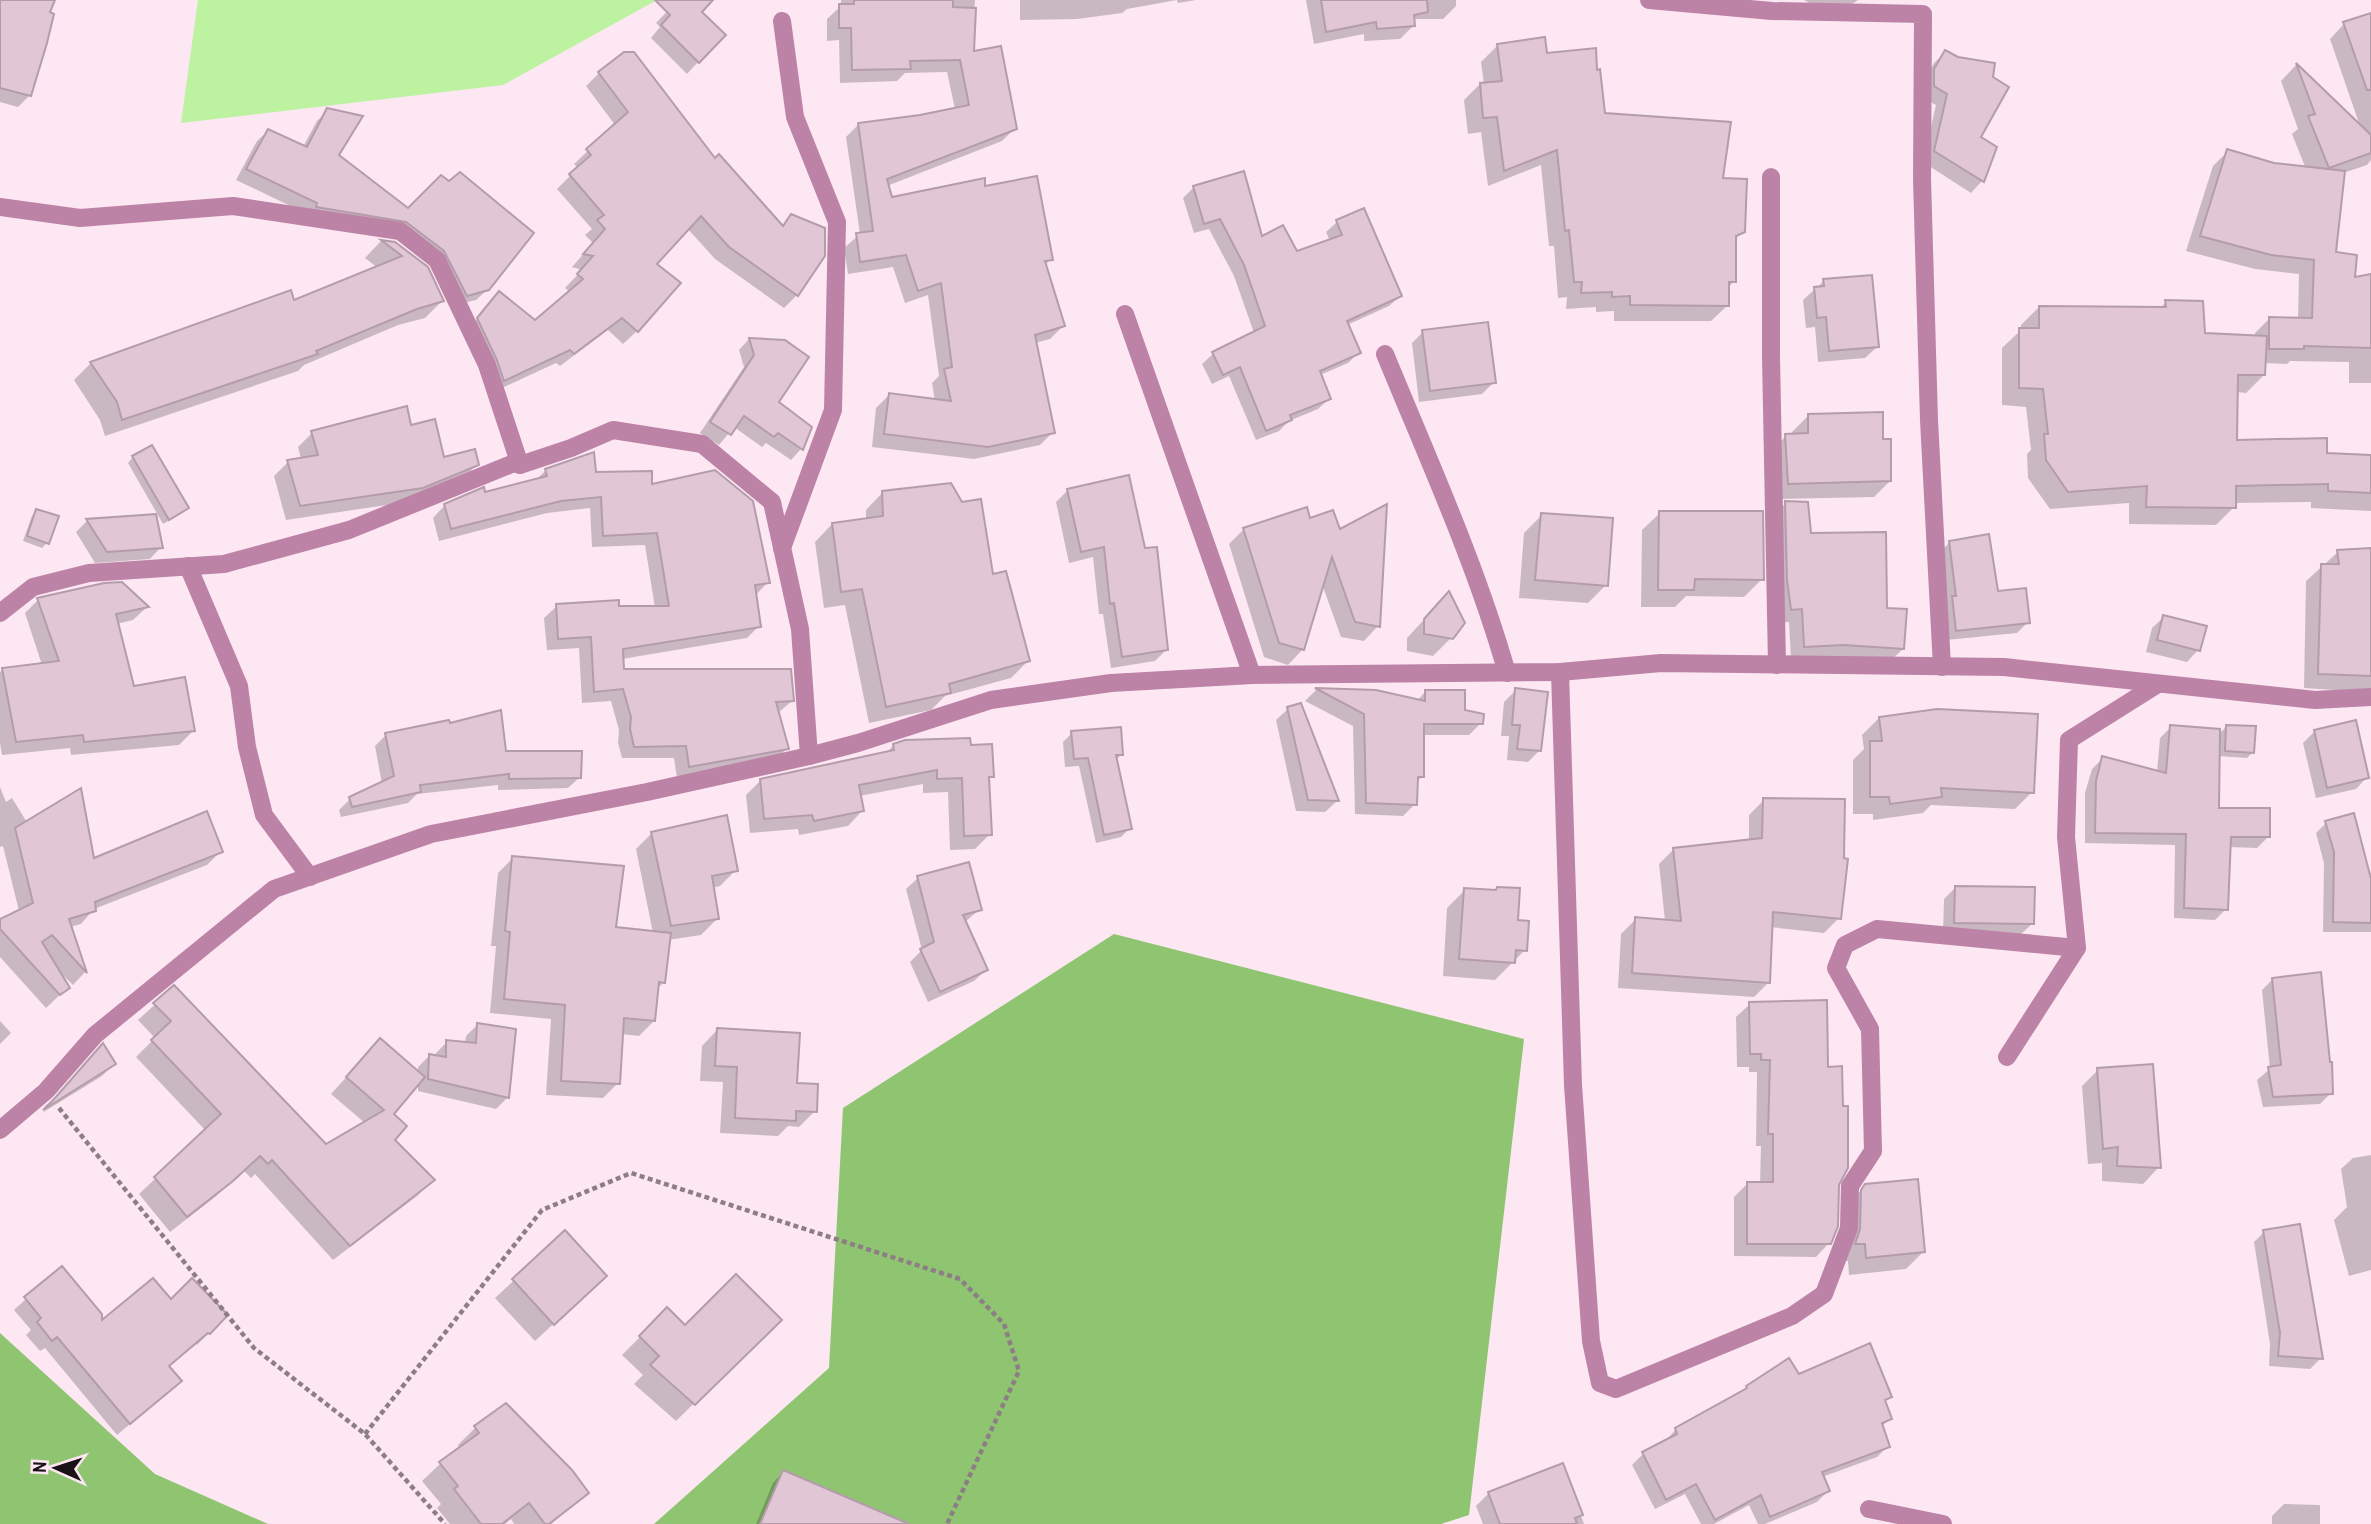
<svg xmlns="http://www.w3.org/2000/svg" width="2371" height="1524" viewBox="0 0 2371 1524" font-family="'Archivo Narrow',sans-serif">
	<rect width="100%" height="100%" fill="#fce7f3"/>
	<!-- green -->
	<path fill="#bdf2a1" d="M198,0H657L503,85L181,123Z"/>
	<!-- forest -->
	<g fill="#8fc471">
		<path d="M1114,934L1524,1039L1469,1515L1441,1524H654L829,1368L843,1108Z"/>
		<path d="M0,1333L155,1474L268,1524H0Z"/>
	</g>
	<!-- shadow -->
	<g fill="#0003">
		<path d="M0,0H53L47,12L52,14L29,96L18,107L0,102Z"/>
		<path d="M678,0H687L723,35L687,74L651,38L660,27L656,23Z"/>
		<path d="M841,0H975L972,53L1015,128L1002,141L887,186L891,199L983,188L1051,259L1045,265L1063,326L1050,339L1035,343L1053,432L1040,445L974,459L872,447L876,408L889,395L935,401L932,383L939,376L928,295L905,303L893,267L848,274L844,248L860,234L846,137L859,124L920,117L955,109L947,72L905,73L897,81L840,83L839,40L827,41V19L841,6Z"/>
		<path d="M1020,0H1196L1178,3L1177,0L1127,9L1122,13L1077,19L1020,20Z"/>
		<path d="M1306,0H1456V6L1443,19H1413V26L1400,39L1364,41V34L1314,44Z"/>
		<path d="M1804,0H1858L1841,11L1819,8Z"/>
		<path d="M2371,15V160L2367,165L2343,173L2334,254L2352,284L2371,274V383H2349V362L2290,361L2287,364L2264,363V375L2246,393L2236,392L2235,442L2325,455L2371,457V511L2311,508V502L2234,503V507L2216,525L2129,524V503L2050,509L2028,478L2027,454L2031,450L2026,407L2002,405V348L2021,330V325L2039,307L2160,308L2166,302L2204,335L2255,337V333L2270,318L2298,319L2299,274L2255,269L2186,251L2213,166L2228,151L2274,165L2306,169L2292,134L2298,129L2281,81L2296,65L2360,126L2330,39L2344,24Z"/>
		<path d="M1497,46L1545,55L1595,71L1604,114L1721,179L1744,231L1734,240V281L1728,288V305L1711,321H1614V311L1596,312V307L1566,309L1567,297L1558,298L1554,246H1549L1541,165L1488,186L1481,132L1468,134L1464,100L1480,84H1484L1481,62Z"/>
		<path d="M1946,52L1978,137L1995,148L1982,181L1971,193L1923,162L1936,105L1923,98V82L1934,63Z"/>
		<path d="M599,73L715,160L781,227L792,216L823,256L797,295L784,308L715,259L687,228L654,264L637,331L623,344L608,330L560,366L556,363L491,393L465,333L499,293L535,323L570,292L565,288L582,270L572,267L593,243L585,235L592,229L557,189L578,168L574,164L615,125L586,86Z"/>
		<path d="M328,110L337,155L488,289L476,300L456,305L434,262L395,232L307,214L236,180L257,141L268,131L303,147L317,121Z"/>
		<path d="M1194,187L1261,238L1296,253L1330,241L1326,232L1337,222L1400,296L1389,306L1347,325L1359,352L1348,363L1320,375L1329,399L1318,409L1289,421L1279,431L1256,440L1229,376L1212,384L1202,364L1213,354L1254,333L1234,276L1209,229L1194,233L1183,198Z"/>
		<path d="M381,241L395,243L442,301L425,318L398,325L304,365L298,371L105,436L100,420L74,380L91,363L293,302L378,268L365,258Z"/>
		<path d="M1824,281L1877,347L1865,358L1818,362L1815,327L1806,328L1803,300Z"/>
		<path d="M1423,332L1494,382L1482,394L1419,402L1412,343Z"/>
		<path d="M749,339L784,341L776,403L810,427L801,449L791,460L766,443L762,447L734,427L719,445L700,433L744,367L739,350Z"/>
		<path d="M1808,416L1882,441L1890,481L1874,497L1772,499L1770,452L1786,436L1792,435V432Z"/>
		<path d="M410,427L443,459L477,464L463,479L407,502L286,520L274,476L288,462L301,459L298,447L312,433Z"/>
		<path d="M133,457L187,508L182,513L163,524L128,463Z"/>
		<path d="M546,470L595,474L650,486L768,582L755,596L759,626L747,638L622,659L623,671L792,701L778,713L787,748L775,761L677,778L674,758H622L618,743L619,730L611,701L582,703L579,648L547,650L544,618L557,606L655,608L645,545L592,547L590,508L547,513L439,541L433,518L445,505L535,481Z"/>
		<path d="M1128,477L1166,650L1155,661L1111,668L1103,614H1099L1093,557L1069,563L1056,502L1068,490Z"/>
		<path d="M883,492L991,577L1028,661L1011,678L945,696L931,710L869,723L845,605L824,608L815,542L832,524L866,520V510Z"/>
		<path d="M1786,503L1809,535L1885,609L1903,649L1889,662L1791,659L1789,622L1778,623L1772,516Z"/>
		<path d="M37,511L47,543L42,548L23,541L32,516Z"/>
		<path d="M1660,513L1762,579L1744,597L1686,596L1675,607H1641L1642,530Z"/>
		<path d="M1542,515L1606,585L1588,603L1519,598L1524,533Z"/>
		<path d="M154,516L161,547L150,559L95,563L76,532L87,521Z"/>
		<path d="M1309,520L1378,626L1364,641L1341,637L1322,584L1303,649L1288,665L1264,657L1229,544L1244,529Z"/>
		<path d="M1950,542L2028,622L2017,633L1946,640L1939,553Z"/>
		<path d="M2371,550V692L2334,693V690L2304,688L2306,581L2338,552Z"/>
		<path d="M38,600L147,607L133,620L116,624L133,688L193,731L179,745L71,755L70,748L2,755L0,743V672L3,670L42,665L25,613Z"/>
		<path d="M1432,611L1451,638L1433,656L1407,651V638Z"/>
		<path d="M2164,617L2198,650L2187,662L2146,652L2152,628Z"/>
		<path d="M1316,690L1376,692L1417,701L1425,692L1463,711L1481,723L1469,735H1422L1423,776L1416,782L1415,804L1403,816L1355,814L1353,726L1305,701Z"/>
		<path d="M1516,690L1540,750L1528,762L1507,760L1509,736H1501L1504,702Z"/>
		<path d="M1300,705L1337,801L1325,812L1296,811L1276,720L1288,709Z"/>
		<path d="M1879,718L2032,792L2015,809L1931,805L1923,813L1873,820V814H1853V760L1864,749L1862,735Z"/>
		<path d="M2227,726L2253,752L2247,758L2218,756V809L2268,837L2257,848L2229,847L2226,909L2215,920L2174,918L2175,845L2085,843V793L2092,769L2103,758L2157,772L2160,738L2171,727L2218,735Z"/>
		<path d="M2315,731L2367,777L2356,789L2316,798L2303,743Z"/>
		<path d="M1072,733L1122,754L1116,760L1130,828L1121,837L1096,843L1079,766L1065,767L1063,742Z"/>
		<path d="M386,735L504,753L580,777L568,788L498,790V785L417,794L408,803L341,817L339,810L350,799L382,784L375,746Z"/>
		<path d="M894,745L969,747L992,776L988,780L990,834L975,849L950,850L948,792L923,793V784L859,796L862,811L848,826L799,835L798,829L750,833L746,795L761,780L886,753Z"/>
		<path d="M0,787L6,802L12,798L28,824L92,861L221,851L207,865L94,909L81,924L70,927L85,972L73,985L58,970L67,988L46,1008L0,957V921L19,911L3,846L0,847Z"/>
		<path d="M1764,800L1839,918L1824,933L1770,927L1769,982L1754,997L1618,988L1621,934L1636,919L1665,921L1659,864L1673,850L1749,841V815Z"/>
		<path d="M2326,823L2368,873H2371V932H2323L2324,863L2316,833Z"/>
		<path d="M652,833L736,870L720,886L712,888L717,919L701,935L668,940L664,982L657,989L654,1021L639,1036L621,1034L618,1083L603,1098L546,1095L551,1019L490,1013L496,946H491L498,873L513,858L614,928L653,933L636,849Z"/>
		<path d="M918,878L980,909L965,922L986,970L974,981L928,1002L910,962L922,950L906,889Z"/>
		<path d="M1956,887L2032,924L2020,935L1943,934L1944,899Z"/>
		<path d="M1497,888L1516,922L1525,950L1495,980L1443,976L1447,908L1465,890L1494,892Z"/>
		<path d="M2273,979L2331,1093L2320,1104L2263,1107L2257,1080L2270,1069L2262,990Z"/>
		<path d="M174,987L326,1146L365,1123L331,1094L380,1040L418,1073V1067L430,1055L435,1057L436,1053L447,1042L465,1044L466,1036L477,1025L508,1097L496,1109L418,1091V1083L391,1114L392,1140L432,1180L417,1196L333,1260L255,1174L251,1178L243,1170L215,1197L170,1232L139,1194L206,1131L136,1057L155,1038L138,1020Z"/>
		<path d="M1750,1004L1827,1068L1829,1243L1816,1257L1734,1256V1197L1747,1184H1760L1761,1146H1756L1757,1072H1749V1067H1737L1736,1017Z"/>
		<path d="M0,1021L11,1033L0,1044Z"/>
		<path d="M717,1030L796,1084L815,1111L799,1127L788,1126L778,1136L720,1133L723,1082L700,1081L702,1046Z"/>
		<path d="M92,1057L114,1064L102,1076L42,1113Z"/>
		<path d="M2098,1070L2159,1167L2143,1184L2102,1181V1163L2088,1164L2082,1086Z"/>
		<path d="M2371,1155V1270L2349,1276L2334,1220L2347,1207L2341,1169L2353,1158Z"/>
		<path d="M1866,1186L1923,1252L1906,1269L1849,1275L1848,1261H1839L1847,1204Z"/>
		<path d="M2264,1232L2321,1358L2310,1369L2269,1366L2270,1344L2254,1242Z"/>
		<path d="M565,1233L587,1293L535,1341L495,1298Z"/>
		<path d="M26,1299L100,1324L170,1302L226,1315L197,1345L196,1343L168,1367V1392L117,1435L45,1348L40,1351L26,1335L31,1330L14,1310Z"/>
		<path d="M667,1310L684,1328L779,1320L676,1421L634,1384L643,1375L622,1355Z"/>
		<path d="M1798,1376L1890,1396L1884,1402L1890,1419L1881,1427L1888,1446L1877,1457L1822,1477L1828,1491L1817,1502L1765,1524H1758L1749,1505L1714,1524H1701L1685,1494L1655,1509L1632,1465L1643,1454L1665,1442L1676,1429L1740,1394L1747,1387Z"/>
		<path d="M506,1405L587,1493L551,1524H514L511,1519L505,1524H450L437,1508L441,1504L422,1481L440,1464L460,1449L458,1445L475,1428Z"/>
		<path d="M1562,1466L1584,1524H1483L1476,1506L1489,1493Z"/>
		<path d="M783,1472L846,1524H756L773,1483Z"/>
		<path d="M2284,1504L2320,1505V1524H2272V1516Z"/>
	</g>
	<!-- building -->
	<g fill="#e1c7d6" stroke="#b59cab" stroke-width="2">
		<path d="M0,0H55L50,12L54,14L47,43L31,96L0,88Z"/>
		<path d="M655,0H713L702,12L726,35L699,63L661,25L670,15Z"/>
		<path d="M854,0H953V7L976,8L974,51L1001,46L1017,129L887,179L892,197L985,178V186L1037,176L1053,260L1045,261L1065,326L1035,335L1055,433L988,447L884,434L889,393L951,401L944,369L952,367L941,283L918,291L906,255L860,262L856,233L873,231L858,123L920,115L969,105L960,60L910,61L911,69L852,70L851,28H839V4H854Z"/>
		<path d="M1321,0H1427L1428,12L1414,15L1415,26L1377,29L1376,22L1326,32Z"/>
		<path d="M2371,13V90H2367L2343,22Z"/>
		<path d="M1545,37L1547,53L1596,48L1597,70L1600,69L1605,113L1731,122L1723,178L1747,179L1745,232L1736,236V282H1729V306L1630,305V296L1612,297V292L1581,293L1582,282H1574L1569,230L1565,231L1557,150L1504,171L1497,117L1483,118L1480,83L1502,81L1497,44Z"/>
		<path d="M1945,50L1958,57L1995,63L1993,77L2009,87L1981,137L1997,147L1984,182L1934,151L1947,94L1934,86V69Z"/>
		<path d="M624,52H634L715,158L719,154L783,226L791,214L825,228V256L798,296L729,247L701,216L657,264L681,283L638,332L622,318L574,354L570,350L504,381L497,360L477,318L499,291L535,320L583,279L577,274L593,256L583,254L605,229L597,220L604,215L569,174L591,155L586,149L628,112L598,72Z"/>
		<path d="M2296,63L2371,135V153L2329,168L2308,116L2315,114Z"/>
		<path d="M327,108L363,116L339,155L408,208L441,175L449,181L460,172L534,233L489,290L467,296L444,251L406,222L316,207L317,203L246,169L268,129L307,147Z"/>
		<path d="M2227,149L2274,163L2345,171L2336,252L2357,255L2355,277L2371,274V348L2304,346V349H2269V317L2312,318L2314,260L2271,255L2200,236Z"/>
		<path d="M1244,171L1262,236L1283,225L1297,251L1342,235L1336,220L1364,208L1402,296L1347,321L1361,353L1320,371L1331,399L1290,415L1292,420L1266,431L1240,367L1223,375L1212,352L1265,326L1244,265L1220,219L1204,224L1193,186Z"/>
		<path d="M381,240L395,242L428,267L444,301L417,309L316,351L318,354L122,420L117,402L90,362L291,290L294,300L402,256Z"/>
		<path d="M1872,275L1879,347L1829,351L1826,317L1817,318L1814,287L1824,286L1823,279Z"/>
		<path d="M2165,300L2203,301L2205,333L2267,336L2265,375H2238L2237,440L2327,438V453L2371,455V493L2328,491V484L2236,486V508L2146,507L2147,486L2068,492L2046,460L2044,434H2048L2043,389L2019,388V328H2039V306L2166,307Z"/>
		<path d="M1488,322L1496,383L1430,391L1422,330Z"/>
		<path d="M749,338L785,340L809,357L779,402L812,427L803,450L778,433L774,437L744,416L731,435L710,422L754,355Z"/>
		<path d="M407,406L411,425L435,419L444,457L475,449L479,465L423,488L300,506L287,460L318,455L311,431Z"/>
		<path d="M1883,412V439H1891V481L1788,484L1785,434L1808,433V414Z"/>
		<path d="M152,445L189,508L169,520L132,456Z"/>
		<path d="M594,452L596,472L652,471V484L715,470L753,501L770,583L755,585L761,627L623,649L624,669H791L794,701L776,702L789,749L689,767L686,746L634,747L630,729L631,717L623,689L594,692L591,637L558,639L556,604L619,600V606H669L657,533L603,536L601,497L561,501L451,529L444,504L484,487L485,492L547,476L545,469Z"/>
		<path d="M1129,475L1145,548L1157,547L1168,650L1122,657L1114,603L1110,604L1104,547L1081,552L1067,489Z"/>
		<path d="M951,483L962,502L981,499L993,574L1006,571L1030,661L949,684L951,693L886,707L862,589L841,592L832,523L883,516L882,491Z"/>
		<path d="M1785,501L1808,502L1811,533L1886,532L1887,608L1907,609L1904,649L1844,645L1804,647L1802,609L1791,610L1787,580Z"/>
		<path d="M1387,504L1380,627L1355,622L1332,557L1304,650L1279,643L1243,528L1307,507L1310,518L1333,510L1340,529Z"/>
		<path d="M36,509L59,516L49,544L27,536Z"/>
		<path d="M1659,511H1763L1764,580L1695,579L1694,590H1658Z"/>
		<path d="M1541,513L1613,518L1608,586L1535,580Z"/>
		<path d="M156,514L163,548L107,552L86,519Z"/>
		<path d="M1989,534L1998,591L2026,588L2030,623L1956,631L1952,596H1956L1949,541Z"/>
		<path d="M2371,548V676L2318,674L2321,564H2339L2337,550Z"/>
		<path d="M122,582L149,607L116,614L134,686L185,677L195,731L84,742L83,735L16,742L2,668L59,661L37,598L104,583Z"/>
		<path d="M1449,591L1465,623L1453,639L1424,634V619Z"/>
		<path d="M2163,615L2207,626L2200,651L2157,640Z"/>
		<path d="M1315,688L1376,690L1425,701V690H1465V710L1484,714L1483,724H1424V777H1418L1417,805L1366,803L1364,714Z"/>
		<path d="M1515,688L1548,692L1541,751L1517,749L1520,725H1512Z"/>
		<path d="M1301,703L1339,801L1308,800L1287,707Z"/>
		<path d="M1937,709L2038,714L2034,793L1941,788L1942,797L1890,804L1889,797H1870V741H1882L1879,717Z"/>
		<path d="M501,710L506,751H582L581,778L509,779V774L420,785L421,792L352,807L349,797L394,776L385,733L449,720L450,723Z"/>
		<path d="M2356,720L2369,778L2327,788L2314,730Z"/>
		<path d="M2170,725L2220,729L2219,808H2270V837H2231L2228,910L2184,908L2186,834L2095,833L2096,781L2102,756L2166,773Z"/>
		<path d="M2226,725L2256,726L2254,753L2225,751Z"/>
		<path d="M1121,727L1123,755H1116L1132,829L1104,835L1088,758L1074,759L1071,731Z"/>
		<path d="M970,738L971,745L992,744L994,777H989L992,835L964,836L962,778L937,779V770L859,785L864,811L814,821L812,815L764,819L760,779L894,750L893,744L905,740Z"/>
		<path d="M81,788L94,858L207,811L223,852L95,902L96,911L69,919L87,973L52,935L42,942L70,988L60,995L0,929V919L33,903L15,828Z"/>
		<path d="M1763,798L1845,799L1844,858L1848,859L1841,919L1773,912L1770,983L1632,973L1635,917L1681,921L1673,848L1762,838Z"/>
		<path d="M2354,813L2371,879V923L2333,922L2334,852L2325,821Z"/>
		<path d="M727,815L738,871L712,876L719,919L671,926L651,832Z"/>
		<path d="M512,856L624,866L616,927L671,933L665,983L659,982L655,1021L624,1018L620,1084L561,1081L565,1005L504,999L510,932L505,931Z"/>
		<path d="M969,862L982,910L963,915L988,970L940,992L920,949L934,942L917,876Z"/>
		<path d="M1955,886L2035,887L2034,924L1954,923Z"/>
		<path d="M1497,887L1520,888L1518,920L1529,921L1527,951L1516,950L1515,963L1459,959L1464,888L1496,890Z"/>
		<path d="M2321,972L2330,1062H2332L2333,1094L2273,1097L2268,1067L2281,1065L2272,978Z"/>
		<path d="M174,985L326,1144L384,1110L346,1077L380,1038L425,1077L394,1114L407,1126L395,1140L435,1180L350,1246L272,1160L268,1164L260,1156L233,1181L187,1217L154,1177L221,1114L151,1040L171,1021L153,1003Z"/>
		<path d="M1827,1000L1828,1067L1842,1066L1843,1106H1848V1168L1839,1185L1838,1226L1831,1244H1747V1182H1773V1134H1768L1770,1060H1761V1054H1750L1749,1002Z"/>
		<path d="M477,1023L516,1029L509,1098L428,1079L429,1054L446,1057V1040L476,1043Z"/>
		<path d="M717,1028L800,1033L797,1083L818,1084L817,1112L796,1111V1121L735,1118L737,1067L715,1066Z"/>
		<path d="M103,1043L116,1064L43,1110L55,1098Z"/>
		<path d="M2153,1064L2161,1168L2117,1166L2118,1147L2103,1149L2097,1068Z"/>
		<path d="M1918,1179L1925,1252L1866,1258L1865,1244H1855L1860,1229L1861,1190L1865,1184Z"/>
		<path d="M2300,1224L2323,1359L2278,1356L2280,1333L2263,1230Z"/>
		<path d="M565,1230L607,1276L554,1325L512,1279Z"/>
		<path d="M62,1266L102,1314V1320L153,1278L171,1299L192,1278L228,1315L210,1334L208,1333L169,1366L182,1381L130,1424L57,1337L52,1341L37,1322L41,1318L24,1297Z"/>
		<path d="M736,1274L782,1320L695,1405L650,1365L659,1356L639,1336L667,1307L685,1325Z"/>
		<path d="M1870,1343L1892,1397L1885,1400L1892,1419L1882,1423L1890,1447L1822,1472L1830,1491L1770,1517L1761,1495L1715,1520L1696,1484L1666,1500L1642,1452L1677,1434L1675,1428L1747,1388L1746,1386L1789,1358L1799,1374Z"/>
		<path d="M506,1403L572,1470L589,1493L549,1524H545L529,1503L502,1524H481L454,1489L458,1486L439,1462L479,1433L474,1426Z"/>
		<path d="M1563,1463L1583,1515L1575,1518L1577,1524H1500L1488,1492Z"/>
		<path d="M783,1470L909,1524H760Z"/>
	</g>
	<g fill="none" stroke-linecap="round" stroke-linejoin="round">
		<!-- path -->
		<g stroke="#8d7e86" stroke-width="4.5" stroke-dasharray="5 3.5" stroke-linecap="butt">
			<path d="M59,1108L254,1348L365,1434L445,1524"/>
			<path d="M365,1434L542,1210L631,1173L960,1279L1004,1324L1019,1371L947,1524"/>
		</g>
		<!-- minor -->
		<g stroke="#bc83a6" stroke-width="18">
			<path d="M1649,0L1772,11L1923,14L1922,179L1929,420L1942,667"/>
			<path d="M782,21L795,117L837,222L833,410L782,548"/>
			<path d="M1771,177V357L1777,665"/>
			<path d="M0,207L80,218L233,206L400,231L437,260L487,365L520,465"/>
			<path d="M1125,314L1252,675"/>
			<path d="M1385,354C1428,459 1476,564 1507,673"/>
			<path d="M188,566L239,686L247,747L264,815L310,877"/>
			<path d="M0,613L33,587L89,573L224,564L349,530L514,463L520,465L571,448L613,430L702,444L772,502L800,629L809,756"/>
			<path d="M1560,672L1573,1085L1591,1341L1600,1383L1616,1389L1792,1316L1824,1294L1849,1228L1850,1186L1873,1151L1870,1029L1836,968L1845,945L1877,929L2077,948"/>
			<path d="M2007,1057L2077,948L2066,837L2069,740L2158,684"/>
			<path d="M0,1130L46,1091L95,1035L274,889L431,834L647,792L809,756L858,743L991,700L1111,683L1252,675L1560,672L1661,663L2004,667L2315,700L2371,697"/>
			<path d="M1869,1509L1943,1524"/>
		</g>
	</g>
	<!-- north arrow -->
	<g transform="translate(56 1468) rotate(273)" stroke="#fce7f3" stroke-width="5" paint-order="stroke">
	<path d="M0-5L12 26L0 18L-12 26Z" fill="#1a1116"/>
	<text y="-10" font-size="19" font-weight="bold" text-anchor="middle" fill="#1a1116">N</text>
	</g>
</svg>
